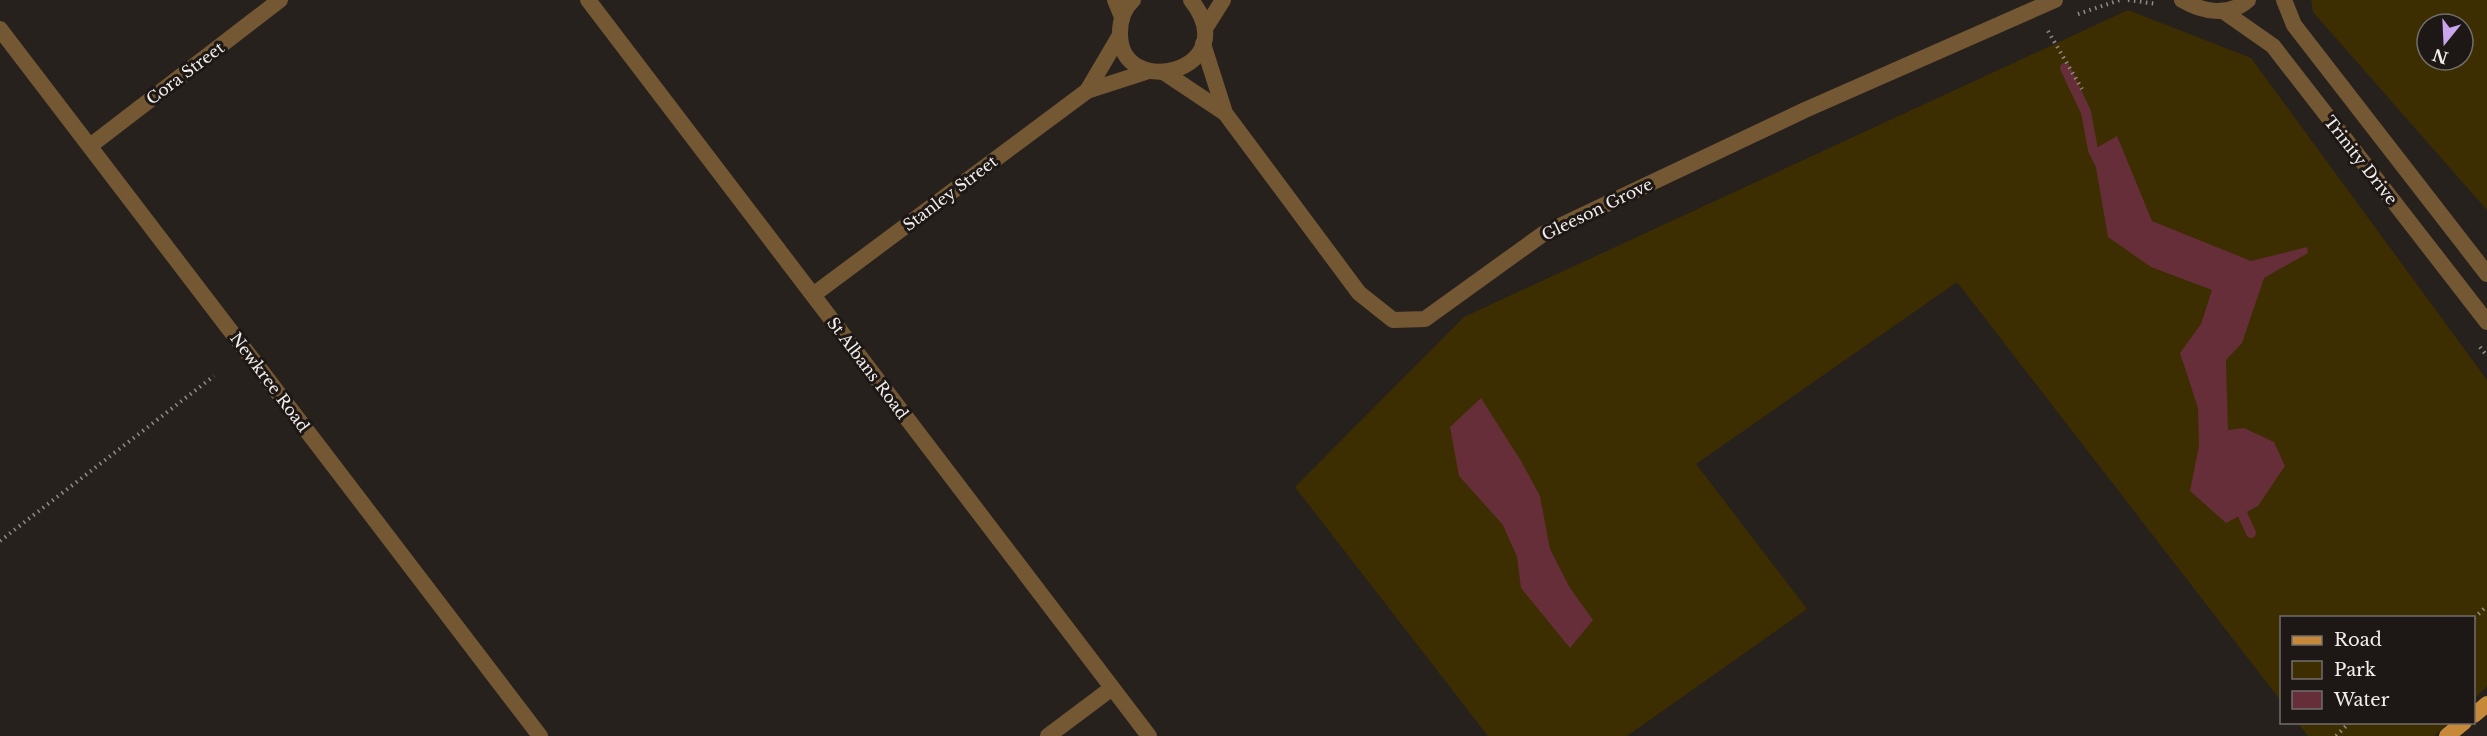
<svg xmlns="http://www.w3.org/2000/svg" width="2487" height="736" viewBox="0 0 2487 736" font-family="'Libre Baskerville',serif">
	<rect width="100%" height="100%" fill="#27211e"/>
	<!-- green -->
	<g fill="#3c2e00" fill-rule="evenodd">
		<path d="M2311,0H2487V210L2313,12ZM2427,24H2463V60H2427Z"/>
		<path d="M2128,10L2251,58L2487,380V686L2474,699V618H2282L2281,701L1957,282L1696,464L1807,609L1627,736H1488L1295,487L1464,317Z"/>
		<path d="M2298,723H2448L2434,736H2308Z"/>
	</g>
	<!-- water -->
	<g fill="#652e39">
		<path d="M2117,136L2152,221L2251,261L2307,247L2308,253L2264,278L2242,343L2226,360L2228,430L2244,428L2274,442L2285,466L2258,506L2226,523L2190,491L2199,446L2198,408L2180,353L2201,324L2212,290L2151,267L2108,237L2093,150Z"/>
		<path d="M1481,398L1521,461L1540,496L1550,549L1570,588L1593,620L1570,648L1521,588L1517,557L1503,525L1459,476L1450,427Z"/>
	</g>
	<g fill="none" stroke-linecap="round" stroke-linejoin="round">
		<!-- stream -->
		<g stroke="#652e39" stroke-width="10">
			<path d="M2065,68L2086,112L2093,150L2099,162"/>
			<path d="M2237,502L2251,533"/>
		</g>
		<!-- path -->
		<g stroke="#918c89" stroke-width="4" stroke-dasharray="1.5 4.5" stroke-linecap="butt">
			<path d="M2128,0L2157,4"/>
			<path d="M2078,14L2120,0"/>
			<path d="M2048,31L2082,89"/>
			<path d="M2480,347L2487,356"/>
			<path d="M0,541L214,376"/>
			<path d="M2474,618L2487,606"/>
			<path d="M2336,736L2350,722"/>
		</g>
		<!-- minor -->
		<g stroke="#745733" stroke-width="16">
			<path d="M588,0L1149,736"/>
			<path d="M1115,0L1122,17"/>
			<path d="M1133,0C1124,8 1120,21 1120,33C1119,102 1247,71 1191,0"/>
			<path d="M1206,27L1223,0"/>
			<path d="M0,29L540,736"/>
			<path d="M1203,44L1225,113L1359,293L1393,320L1425,319L1543,234L1805,110L2055,0"/>
			<path d="M1165,73L1225,113"/>
			<path d="M1087,91L1120,35"/>
			<path d="M90,146L280,0"/>
			<path d="M813,295L1087,91L1149,71"/>
			<path d="M1048,736L1112,688"/>
		</g>
		<!-- tertiary -->
		<g stroke="#745733" stroke-width="16">
			<path d="M2182,0C2202,12 2229,17 2248,0"/>
			<path d="M2284,0L2294,25L2487,274"/>
			<path d="M2223,11L2273,46L2487,322"/>
		</g>
		<!-- primary -->
		<g stroke="#c58939" stroke-width="16">
			<path d="M2474,715L2487,704"/>
			<path d="M2447,736L2464,722"/>
		</g>
	</g>
	<g text-anchor="middle" dominant-baseline="central" stroke-width="6" stroke-linejoin="round" paint-order="stroke">
		<!-- street labels -->
		<g font-size="16" fill="#f2eeeb" stroke="#1d1815">
			<text transform="translate(185 73) rotate(-37)">Cora Street</text>
			<text transform="translate(2361 160) rotate(52)">Trinity Drive</text>
			<text transform="translate(950 193) rotate(-37)">Stanley Street</text>
			<text transform="translate(1597 209) rotate(-26)">Gleeson Grove</text>
			<text transform="translate(868 368) rotate(53)">St Albans Road</text>
			<text transform="translate(270 382) rotate(53)">Newkree Road</text>
		</g>
	</g>
	<!-- legend -->
	<rect x="2280" y="616" width="195" height="108" fill="#1d1815" stroke="#726e6b" stroke-width="1.5"/>
	<rect x="2292" y="636" width="30" height="9" fill="#c58939" stroke="#726e6b" stroke-width="1.5"/>
	<text x="2334" y="646" font-size="18" fill="#f2eeeb">Road</text>
	<rect x="2292" y="661" width="30" height="18" fill="#3c2e00" stroke="#726e6b" stroke-width="1.5"/>
	<text x="2334" y="676" font-size="18" fill="#f2eeeb">Park</text>
	<rect x="2292" y="691" width="30" height="18" fill="#652e39" stroke="#726e6b" stroke-width="1.5"/>
	<text x="2334" y="706" font-size="18" fill="#f2eeeb">Water</text>
	<!-- north arrow -->
	<g transform="translate(2445 42) rotate(198)"><circle r="28" fill="#1d1815" stroke="#726e6b" stroke-width="1.5"/>
	<path d="M0-4.5L10 22L0 15L-10 22Z" fill="#c9a5ee"/>
	<text y="-9" font-size="16" font-weight="bold" text-anchor="middle" fill="#f2eeeb">N</text>
	</g>
</svg>
